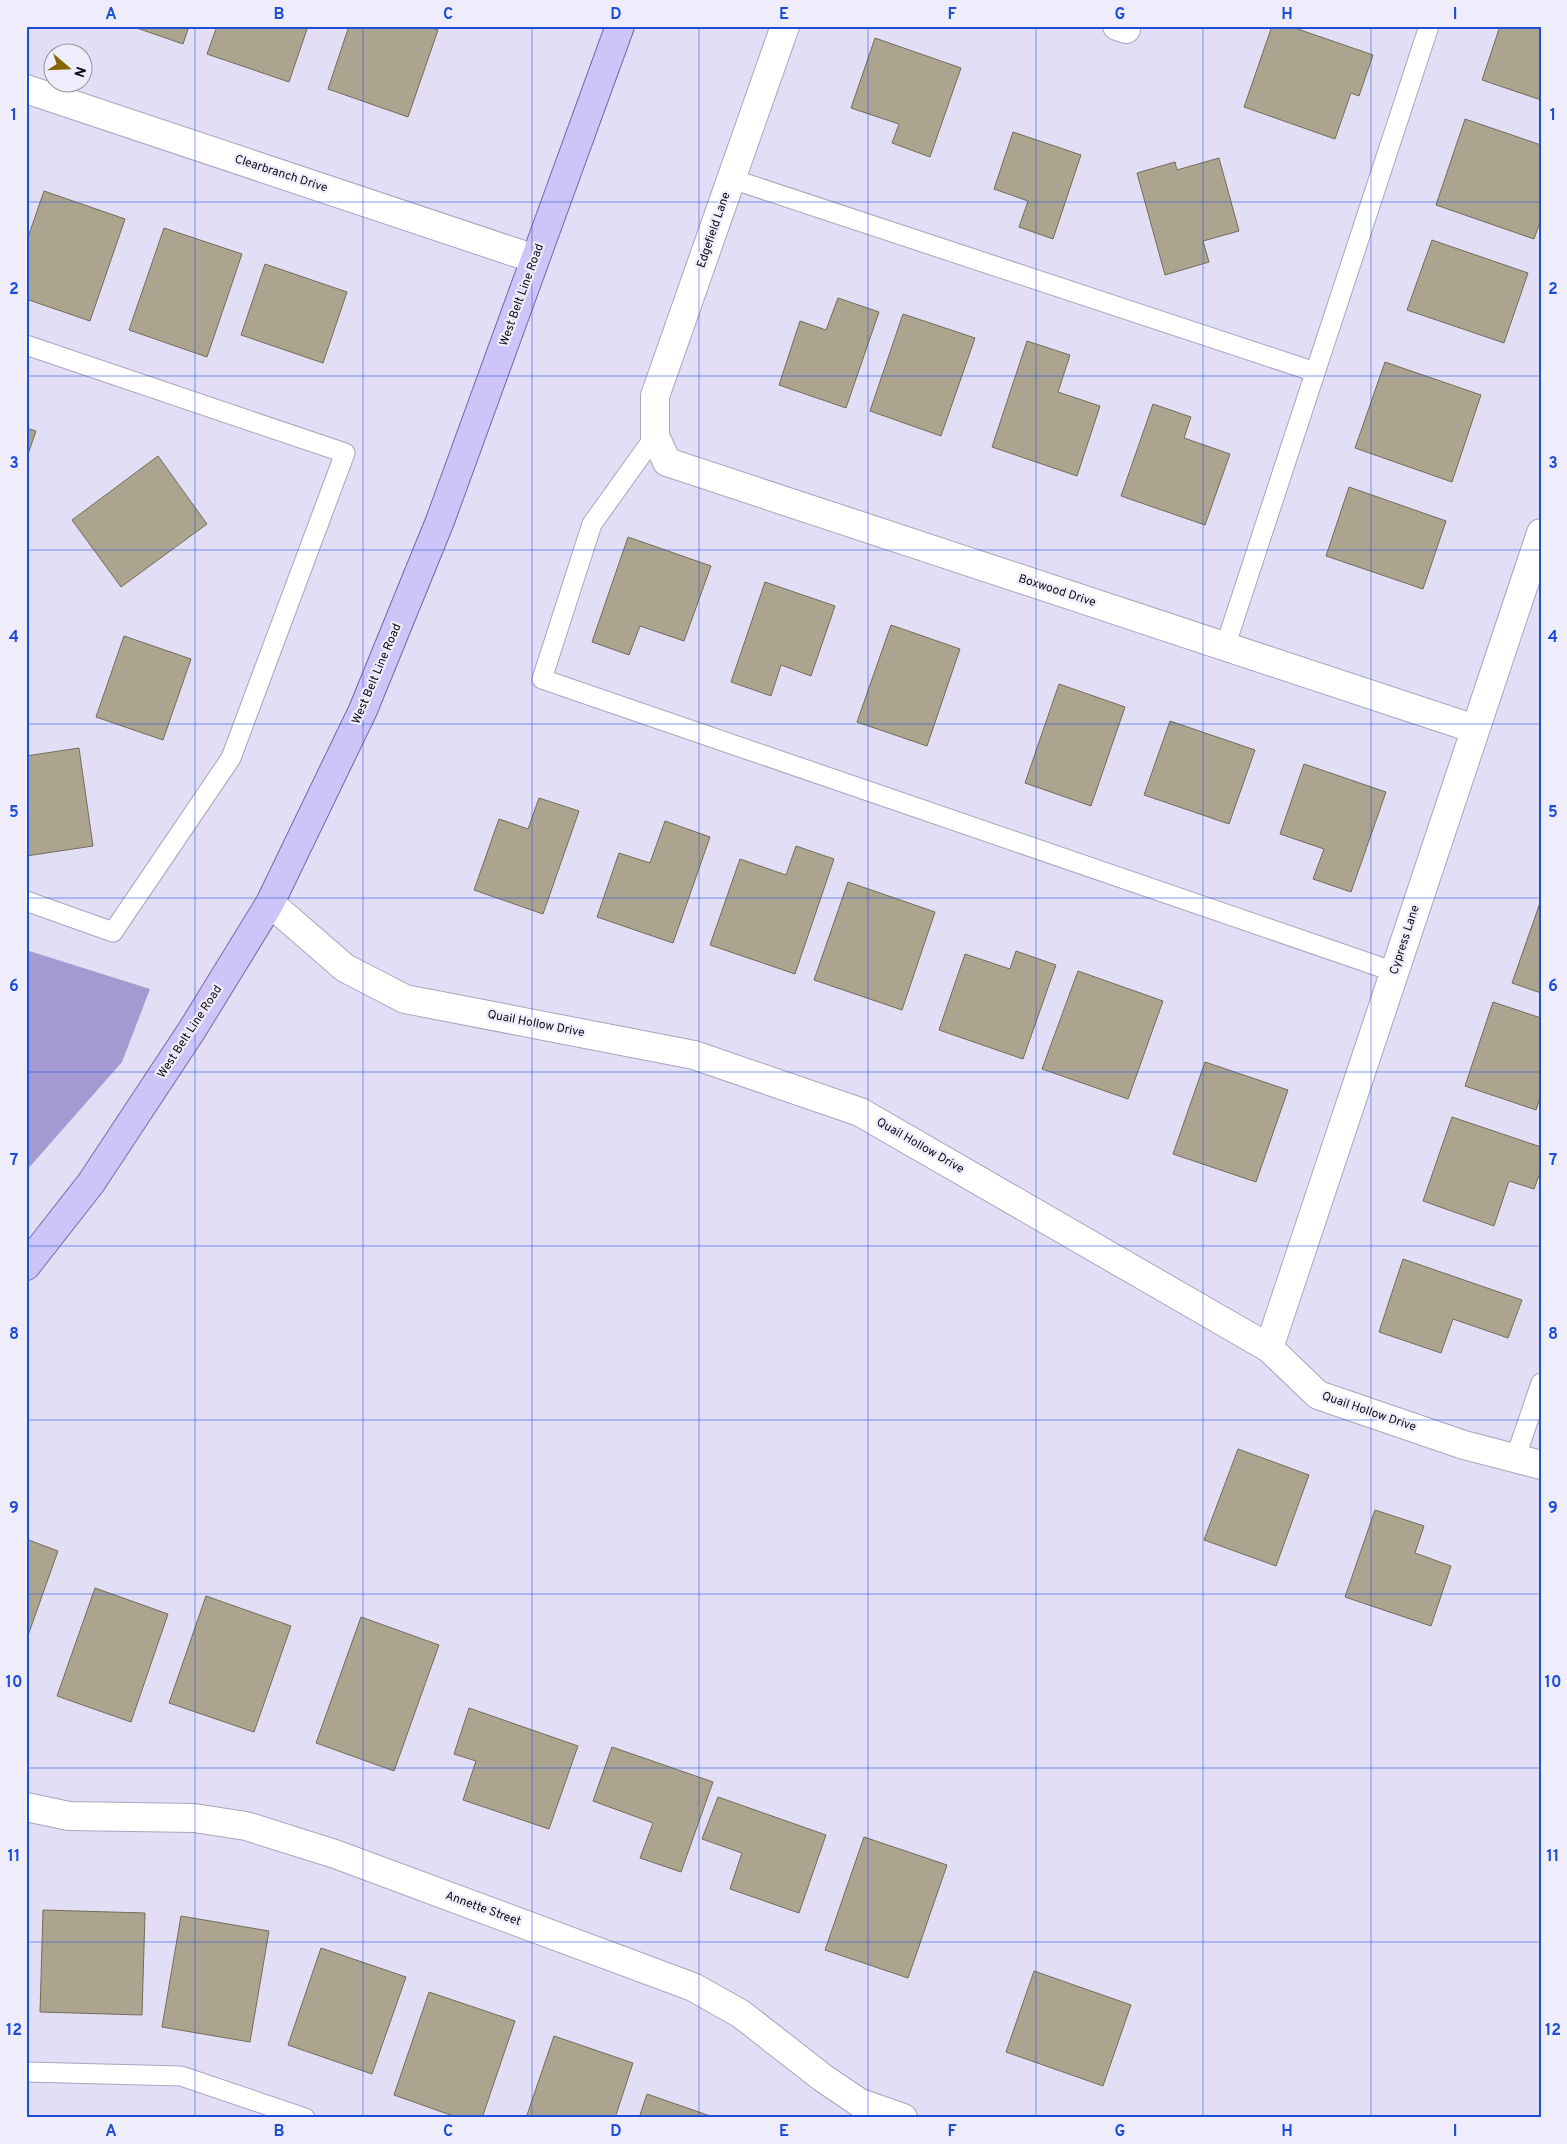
<svg xmlns="http://www.w3.org/2000/svg" width="1567" height="2144" viewBox="0 0 1567 2144" font-family="Overpass,sans-serif">
	<rect width="100%" height="100%" fill="#e1def6"/>
	<!-- forest -->
	<path fill="#a39ad1" d="M26,950L150,989L122,1062L26,1171Z"/>
	<!-- building -->
	<g fill="#ada48f" stroke="#746c58">
		<path d="M131,26H189L183,44Z"/>
		<path d="M217,26H308L289,82L207,54Z"/>
		<path d="M349,26H427L438,30L408,117L328,89Z"/>
		<path d="M1272,26H1289L1373,55L1359,96L1351,93L1335,139L1244,107Z"/>
		<path d="M1500,26H1541V100L1482,80Z"/>
		<path d="M875,38L961,68L930,157L892,143L899,124L851,108Z"/>
		<path d="M1465,119L1541,145V219L1534,239L1436,205Z"/>
		<path d="M1013,132L1081,155L1053,239L1019,227L1028,201L994,189Z"/>
		<path d="M1219,158L1239,231L1203,241L1209,262L1165,275L1137,173L1175,162L1177,170Z"/>
		<path d="M44,191L125,219L90,321L26,299V243Z"/>
		<path d="M164,228L242,254L207,357L129,330Z"/>
		<path d="M1432,240L1528,273L1504,343L1407,310Z"/>
		<path d="M265,264L347,292L323,363L241,335Z"/>
		<path d="M838,298L879,312L846,408L779,385L800,321L826,330Z"/>
		<path d="M903,314L975,338L941,436L870,411Z"/>
		<path d="M1027,341L1070,355L1058,392L1100,406L1077,476L992,447Z"/>
		<path d="M1385,362L1481,395L1452,482L1355,448Z"/>
		<path d="M1153,404L1191,417L1184,438L1230,454L1205,525L1121,496Z"/>
		<path d="M26,428L36,431L26,460Z"/>
		<path d="M158,456L207,524L121,587L72,520Z"/>
		<path d="M1349,487L1446,521L1423,589L1326,556Z"/>
		<path d="M628,537L711,566L684,641L640,626L629,655L592,642Z"/>
		<path d="M765,582L835,606L811,676L781,665L771,696L731,682Z"/>
		<path d="M891,625L960,649L927,746L857,722Z"/>
		<path d="M124,636L191,659L163,740L96,717Z"/>
		<path d="M1059,684L1125,707L1091,806L1025,783Z"/>
		<path d="M1170,721L1255,750L1229,824L1144,795Z"/>
		<path d="M79,748L93,846L26,856V756Z"/>
		<path d="M1304,764L1386,792L1351,892L1313,879L1324,849L1280,834Z"/>
		<path d="M539,798L579,811L543,914L474,890L499,819L528,829Z"/>
		<path d="M665,821L710,837L673,943L597,917L619,853L650,863Z"/>
		<path d="M796,846L834,859L795,974L710,945L740,859L786,875Z"/>
		<path d="M848,882L935,912L902,1010L814,980Z"/>
		<path d="M1541,900V993L1512,983Z"/>
		<path d="M1016,951L1056,965L1023,1059L939,1030L965,954L1010,969Z"/>
		<path d="M1078,971L1163,1001L1128,1099L1042,1069Z"/>
		<path d="M1493,1002L1541,1018V1095L1536,1110L1465,1086Z"/>
		<path d="M1205,1062L1288,1090L1256,1182L1173,1154Z"/>
		<path d="M1452,1117L1541,1147V1170L1534,1189L1509,1181L1494,1226L1423,1201Z"/>
		<path d="M1403,1259L1522,1300L1508,1338L1453,1319L1441,1353L1379,1332Z"/>
		<path d="M1238,1449L1309,1475L1276,1566L1204,1540Z"/>
		<path d="M1375,1510L1424,1526L1415,1553L1451,1566L1431,1626L1345,1597Z"/>
		<path d="M26,1539L58,1551L26,1641Z"/>
		<path d="M95,1588L168,1614L131,1722L57,1696Z"/>
		<path d="M206,1596L291,1626L254,1732L169,1703Z"/>
		<path d="M361,1617L439,1645L394,1771L316,1743Z"/>
		<path d="M469,1708L578,1746L549,1829L463,1800L476,1761L454,1754Z"/>
		<path d="M612,1747L713,1782L681,1872L640,1858L653,1823L593,1801Z"/>
		<path d="M718,1797L826,1835L799,1913L730,1889L742,1853L702,1839Z"/>
		<path d="M864,1837L947,1865L908,1978L825,1950Z"/>
		<path d="M43,1910L145,1913L142,2015L40,2012Z"/>
		<path d="M181,1916L269,1931L250,2042L162,2027Z"/>
		<path d="M321,1948L406,1977L372,2074L288,2045Z"/>
		<path d="M1034,1971L1131,2005L1103,2086L1006,2052Z"/>
		<path d="M429,1992L515,2021L482,2118H459L394,2095Z"/>
		<path d="M554,2036L633,2063L615,2118H526Z"/>
		<path d="M647,2094L716,2118H639Z"/>
	</g>
	<g fill="none" stroke-linecap="round" stroke-linejoin="round">
		<!-- service casing -->
		<g stroke="#a8a5bc" stroke-width="21">
			<g id="service">
				<path d="M732,179L1315,372"/>
				<path d="M26,345L345,453L231,758L113,932L26,901"/>
				<path d="M655,436L592,524L542,679L1395,972"/>
				<path d="M1225,647L1429,26"/>
				<path d="M1515,1459L1541,1383"/>
				<path d="M26,2072L181,2076L305,2118"/>
			</g>
		</g>
		<!-- minor casing -->
		<g stroke="#a8a5bc" stroke-width="30">
			<g id="minor">
				<path d="M785,26L655,396V436L667,462L1475,729"/>
				<path d="M1117,26L1126,29"/>
				<path d="M26,89L535,259"/>
				<path d="M270,903L345,968L405,999L694,1055L860,1112L1269,1348L1318,1395L1464,1445L1541,1465"/>
				<path d="M1269,1348L1541,533"/>
				<path d="M26,1807L69,1816L194,1818L246,1826L335,1854L693,1987L741,2014L823,2078L860,2103L903,2118"/>
			</g>
		</g>
		<!-- primary casing -->
		<g stroke="#746aa5" stroke-width="30">
			<path id="primary" d="M26,1266L91,1183L192,1030L270,903L363,710L440,521L620,26"/>
		</g>
		<!-- service -->
		<use href="#service" stroke="#fff" stroke-width="19"/>
		<!-- minor -->
		<use href="#minor" stroke="#fff" stroke-width="28"/>
		<!-- primary -->
		<use href="#primary" stroke="#cdc4f8" stroke-width="28"/>
	</g>
	<!-- grid -->
	<path fill="none" stroke="#1d4ed8" stroke-width="1" stroke-opacity="0.55" d="M195,26V2118M363,26V2118M532,26V2118M699,26V2118M868,26V2118M1036,26V2118M1203,26V2118M1371,26V2118M26,202H1541M26,376H1541M26,550H1541M26,724H1541M26,898H1541M26,1072H1541M26,1246H1541M26,1420H1541M26,1594H1541M26,1768H1541M26,1942H1541"/>
	<g text-anchor="middle" dominant-baseline="central" stroke-width="4.5" stroke-linejoin="round" paint-order="stroke">
		<!-- street labels -->
		<g font-size="12" fill="#0d0c13" stroke="#efedfb">
			<text transform="translate(281 174) rotate(18)">Clearbranch Drive</text>
			<text transform="translate(714 230) rotate(-71)">Edgefield Lane</text>
			<text transform="translate(522 295) rotate(-70)">West Belt Line Road</text>
			<text transform="translate(1057 591) rotate(18)">Boxwood Drive</text>
			<text transform="translate(377 674) rotate(-67)">West Belt Line Road</text>
			<text transform="translate(1405 940) rotate(-72)">Cypress Lane</text>
			<text transform="translate(536 1024) rotate(11)">Quail Hollow Drive</text>
			<text transform="translate(190 1032) rotate(-57)">West Belt Line Road</text>
			<text transform="translate(920 1146) rotate(30)">Quail Hollow Drive</text>
			<text transform="translate(1369 1412) rotate(19)">Quail Hollow Drive</text>
			<text transform="translate(483 1909) rotate(20)">Annette Street</text>
		</g>
	</g>
	<!-- border -->
	<rect width="1567" height="2144" fill="none" stroke="#efedfb" stroke-width="55"/>
	<!-- north arrow -->
	<g transform="translate(68 68) rotate(109)"><circle r="24" fill="#efedfb" stroke="#95939e"/>
	<path d="M0-4L9 19L0 12L-9 19Z" fill="#846700"/>
	<text y="-8" font-size="14" font-weight="bold" text-anchor="middle" fill="#0d0c13">N</text>
	</g>
	<rect x="28" y="28" width="1512" height="2088" fill="none" stroke="#1d4ed8" stroke-width="2"/>
	<g font-size="16" text-anchor="middle" font-weight="bold" fill="#1d4ed8">
		<text x="111" y="19">A</text>
		<text x="279" y="19">B</text>
		<text x="448" y="19">C</text>
		<text x="616" y="19">D</text>
		<text x="784" y="19">E</text>
		<text x="952" y="19">F</text>
		<text x="1120" y="19">G</text>
		<text x="1287" y="19">H</text>
		<text x="1455" y="19">I</text>
		<text x="14" y="120">1</text>
		<text x="1553" y="120">1</text>
		<text x="14" y="294">2</text>
		<text x="1553" y="294">2</text>
		<text x="14" y="468">3</text>
		<text x="1553" y="468">3</text>
		<text x="14" y="642">4</text>
		<text x="1553" y="642">4</text>
		<text x="14" y="817">5</text>
		<text x="1553" y="817">5</text>
		<text x="14" y="991">6</text>
		<text x="1553" y="991">6</text>
		<text x="14" y="1165">7</text>
		<text x="1553" y="1165">7</text>
		<text x="14" y="1339">8</text>
		<text x="1553" y="1339">8</text>
		<text x="14" y="1513">9</text>
		<text x="1553" y="1513">9</text>
		<text x="14" y="1687">10</text>
		<text x="1553" y="1687">10</text>
		<text x="14" y="1861">11</text>
		<text x="1553" y="1861">11</text>
		<text x="14" y="2035">12</text>
		<text x="1553" y="2035">12</text>
		<text x="111" y="2136">A</text>
		<text x="279" y="2136">B</text>
		<text x="448" y="2136">C</text>
		<text x="616" y="2136">D</text>
		<text x="784" y="2136">E</text>
		<text x="952" y="2136">F</text>
		<text x="1120" y="2136">G</text>
		<text x="1287" y="2136">H</text>
		<text x="1455" y="2136">I</text>
	</g>
</svg>
